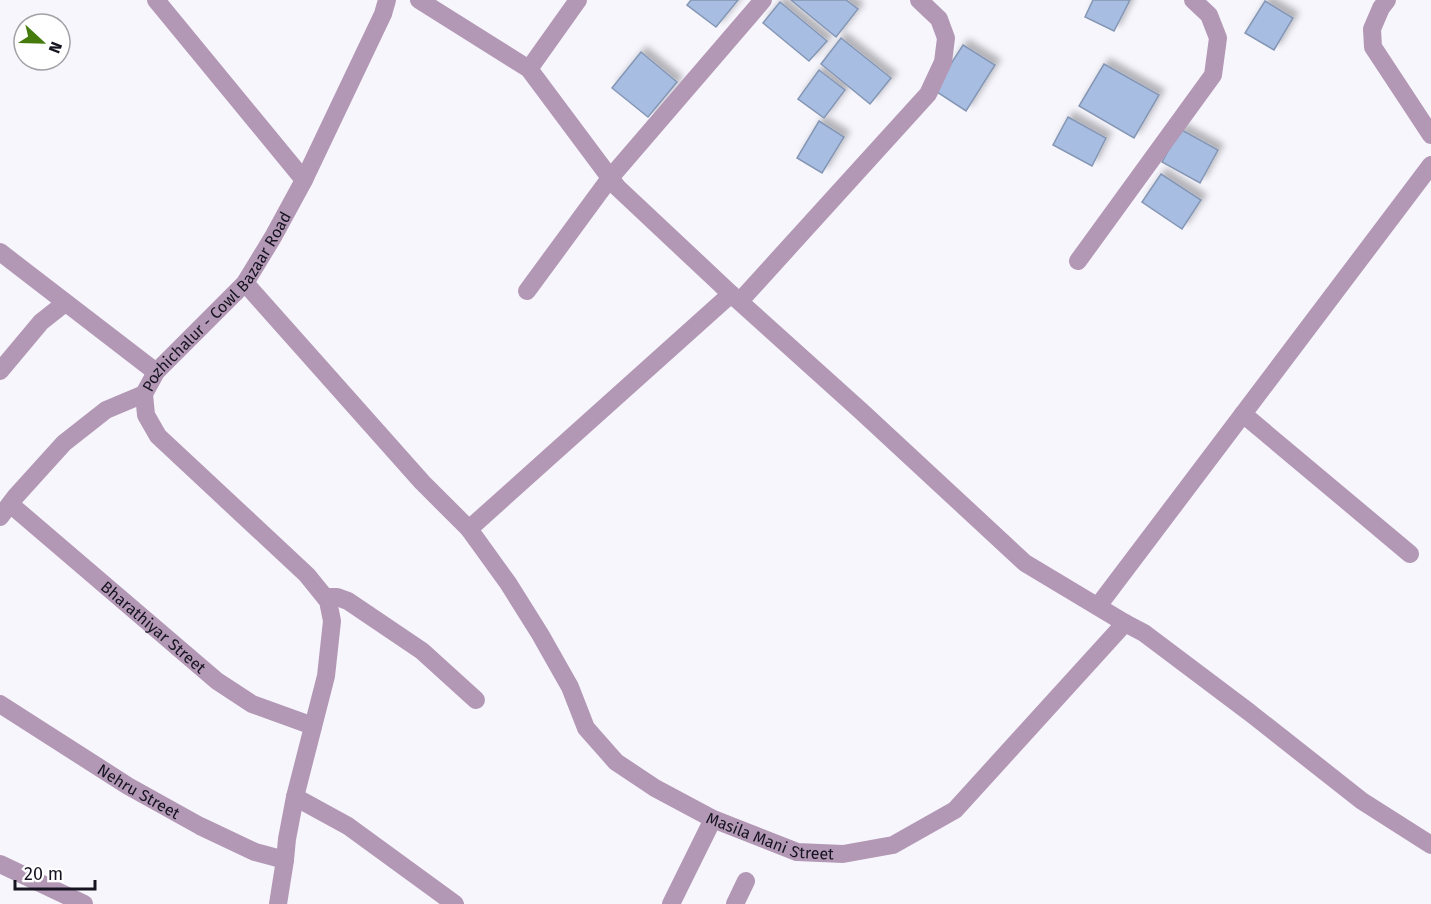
<svg xmlns="http://www.w3.org/2000/svg" width="1431" height="904" viewBox="0 0 1431 904" font-family="'Fira Sans',sans-serif">
	<defs>
		<filter id="shadow"><feDropShadow dx="5.5" dy="-5.5" stdDeviation="3" flood-color="#0004"/></filter>
	</defs>
	<rect width="100%" height="100%" fill="#f7f6fd"/>
	<!-- building -->
	<g fill="#a7bde1" stroke="#8496b3" stroke-width="1.5" filter="url(#shadow)">
		<path d="M691,0H738L716,27L687,5Z"/>
		<path d="M791,0H846L858,9L836,37Z"/>
		<path d="M1093,0H1130L1114,31L1085,17Z"/>
		<path d="M1265,1L1293,18L1274,50L1245,33Z"/>
		<path d="M780,2L827,41L809,61L763,23Z"/>
		<path d="M841,38L891,78L870,104L821,64Z"/>
		<path d="M963,45L995,65L966,111L934,90Z"/>
		<path d="M641,52L677,82L648,117L612,88Z"/>
		<path d="M1104,64L1159,95L1134,138L1079,106Z"/>
		<path d="M819,70L845,90L824,118L798,99Z"/>
		<path d="M1068,117L1106,138L1092,166L1053,145Z"/>
		<path d="M819,121L844,137L822,173L797,158Z"/>
		<path d="M1180,129L1218,150L1200,183L1162,162Z"/>
		<path d="M1161,174L1201,200L1182,229L1142,202Z"/>
	</g>
	<g fill="none" stroke-linecap="round" stroke-linejoin="round">
		<!-- minor -->
		<g stroke="#b398b6" stroke-width="18">
			<path d="M156,0L304,180"/>
			<path d="M419,0L529,69L617,187L731,294L861,411L1025,563L1125,623L1144,633L1249,712L1362,801L1431,845"/>
			<path d="M1387,0L1381,8L1372,29L1373,47L1431,135"/>
			<path d="M529,69L578,0"/>
			<path d="M0,252L156,372"/>
			<path d="M1078,261L1213,75L1218,38L1209,15L1193,0"/>
			<path id="s1" d="M245,283L422,482L469,529L508,583L540,634L570,687L586,728L616,762L655,788L713,819L797,852L843,854L893,845L955,810L1125,623"/>
			<path d="M527,291L610,178L763,0"/>
			<path d="M740,301L928,94L943,62L946,38L939,19L919,0"/>
			<path d="M0,371L41,322L65,303"/>
			<path d="M1243,414L1410,554"/>
			<path id="s2" d="M10,504L217,681L252,704L313,726"/>
			<path d="M0,517L16,496L64,443L106,410L144,394"/>
			<path d="M469,529L731,294"/>
			<path d="M325,597H337L348,601L422,651L476,700"/>
			<path d="M1098,606L1431,165"/>
			<path id="s3" d="M0,704L128,786L200,826L255,852L285,860"/>
			<path d="M295,797L348,826L455,904"/>
			<path d="M0,864L84,904"/>
			<path id="s4" d="M278,904L285,860L287,839L295,797L326,676L332,621L328,601L307,575L158,436L146,415L144,394L156,372L245,283L273,237L304,180L383,14L387,0"/>
			<path d="M671,904L713,819"/>
			<path d="M735,904L746,881"/>
		</g>
	</g>
	<g text-anchor="middle" dominant-baseline="central" stroke-width="6" stroke-linejoin="round" paint-order="stroke">
		<!-- street labels -->
		<g font-size="16" fill="#161420" stroke="#fff">
			<text stroke="none"><textPath href="#s4" startOffset="710">Pozhichalur - Cowl Bazaar Road</textPath></text>
			<text stroke="none"><textPath href="#s2" startOffset="189">Bharathiyar Street</textPath></text>
			<text stroke="none"><textPath href="#s3" startOffset="164">Nehru Street</textPath></text>
			<text stroke="none"><textPath href="#s1" startOffset="783">Masila Mani Street</textPath></text>
		</g>
	</g>
	<!-- north arrow -->
	<g transform="translate(42 42) rotate(112)"><circle r="28" fill="#ffffff" stroke="#a2a1a6" stroke-width="1.5"/>
	<path d="M0-4.5L10 22L0 15L-10 22Z" fill="#457b0d"/>
	<text y="-9" font-size="16" font-weight="bold" text-anchor="middle" fill="#161420">N</text>
	</g>
	<!-- scale -->
	<path d="M15 880v9h80v-9" fill="none" stroke="#161420" stroke-width="3"/>
	<text x="24" y="880" font-size="18" fill="#161420" stroke="#ffffff" stroke-width="4.5" paint-order="stroke">20 m</text>
</svg>
